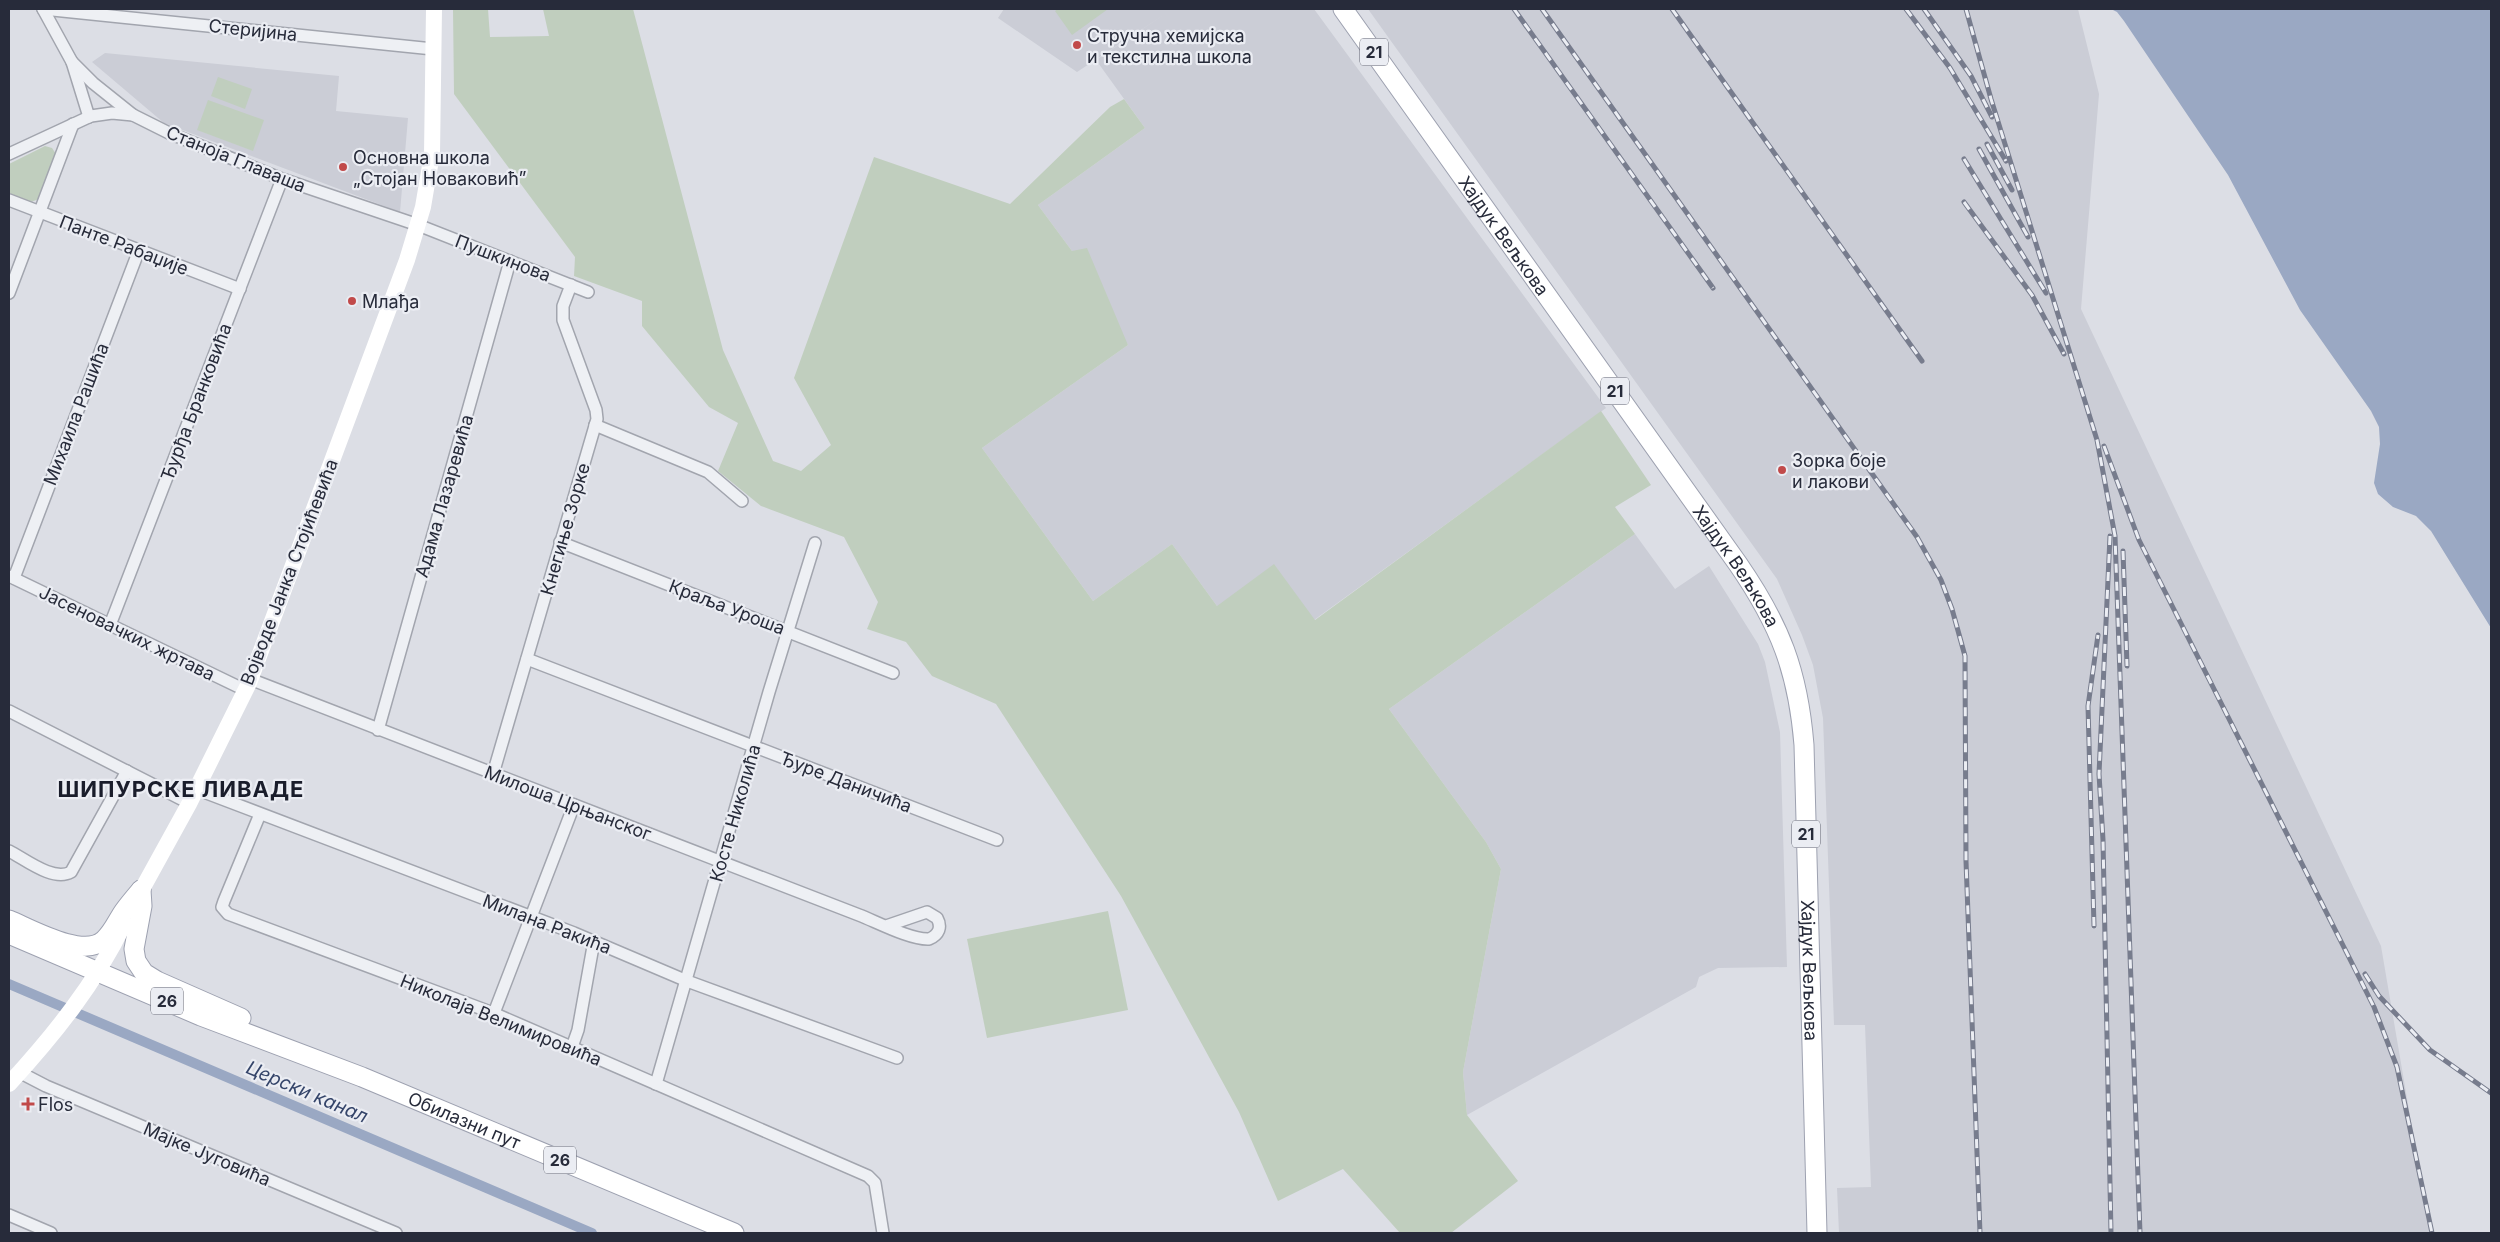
<svg xmlns="http://www.w3.org/2000/svg" width="2500" height="1242" viewBox="0 0 2500 1242" font-family="Inter,sans-serif">
	<rect width="100%" height="100%" fill="#dcdee5"/>
	<!-- built -->
	<g fill="#cbcdd6">
		<path d="M1004,9H1314L1606,408L1314,620L1217,606L1172,544L1093,601L982,448L1128,345L1072,251L1038,205L1145,128L1096,60L1165,14L1077,72L998,18Z"/>
		<path d="M1368,9H2078L2099,94L2081,309L2381,946L2430,1233H1839L1837,1188L1871,1187L1865,1025H1834L1823,718L1813,665L1802,635L1777,579Z"/>
		<path d="M105,53L339,76L336,111L408,118L400,212L164,123L92,62Z"/>
		<path d="M1635,534L1675,589L1709,566L1758,644L1765,662L1780,732L1787,967L1718,968L1699,977L1696,987L1467,1115L1463,1072L1501,869L1486,842L1389,709Z"/>
	</g>
	<!-- green -->
	<g fill="#c0cebe">
		<path d="M453,9H488L490,37L549,36L543,9H633L723,350L773,461L801,471L831,445L794,378L874,157L1010,204L1110,107L1124,99L1145,128L1038,205L1072,251L1087,248L1128,345L982,448L1093,601L1172,544L1217,606L1274,564L1315,620L1601,411L1651,485L1615,507L1635,534L1389,709L1486,842L1501,869L1463,1072L1467,1115L1518,1181L1451,1233H1400L1343,1169L1278,1201L1239,1112L1121,896L996,704L932,676L906,642L867,629L878,602L844,537L761,506L718,471L738,423L709,407L642,326V301L574,276L575,257L454,94Z"/>
		<path d="M1058,9H1108L1072,35L1055,11Z"/>
		<path d="M218,77L252,89L245,109L211,96Z"/>
		<path d="M208,100L264,120L253,151L197,130Z"/>
		<path d="M45,146L52,148L56,154L39,199L31,202L9,193V164Z"/>
		<path d="M1108,911L1128,1010L987,1038L967,939Z"/>
	</g>
	<!-- water -->
	<path fill="#9aa8c3" d="M2111,9H2491V628L2431,531L2416,516L2393,507L2378,494L2374,483L2380,444L2379,427L2371,411L2300,310L2228,175L2124,21L2117,12Z"/>
	<g fill="none" stroke-linecap="round" stroke-linejoin="round">
		<!-- canal -->
		<path stroke="#9aa8c3" stroke-width="10" d="M9,984L592,1233"/>
		<!-- street casing -->
		<g stroke="#a2a5ae" stroke-width="14">
			<g id="street">
				<path d="M43,9L433,49"/>
				<path d="M43,9L72,62L89,117"/>
				<path d="M72,62L93,83L133,115L169,133L282,179L418,225L588,292"/>
				<path d="M9,154L91,116L112,113L133,115"/>
				<path d="M9,200L240,289"/>
				<path d="M9,293L73,124"/>
				<path d="M595,425L708,472L742,501"/>
				<path d="M560,542L893,673"/>
				<path d="M9,576L245,690"/>
				<path d="M14,578L139,250"/>
				<path d="M110,625L282,179"/>
				<path d="M527,659L997,840"/>
				<path d="M250,679C453,759 656,836 859,915C877,922 911,940 929,939C939,935 942,927 937,918L927,912L886,926"/>
				<path d="M9,711L189,803"/>
				<path d="M378,730L510,261"/>
				<path d="M493,774L597,419L596,410L563,320V306L571,285"/>
				<path d="M196,789L574,933L687,981L897,1058"/>
				<path d="M260,814L224,901L222,907L228,914L493,1013L868,1176L875,1183L883,1233"/>
				<path d="M9,851C25,859 53,882 71,872L127,771"/>
				<path d="M494,1013L574,805"/>
				<path d="M572,1047L578,1030L594,941"/>
				<path d="M19,1072L46,1086L396,1233"/>
				<path d="M656,1084L769,692L815,543"/>
				<path d="M9,1215L51,1233"/>
			</g>
		</g>
		<!-- primary casing -->
		<g stroke="#9da1b0" stroke-width="21">
			<g id="primary">
				<path id="s1" d="M1343,9L1738,564C1780,625 1798,671 1804,745L1817,1233"/>
				<path d="M141,890L142,906L134,949L136,961L144,973L157,981L241,1018"/>
				<path d="M9,920C31,929 83,959 104,940C113,932 117,921 124,911C129,904 135,897 141,890"/>
				<path id="s2" d="M9,934L201,1016L362,1077L734,1233"/>
			</g>
		</g>
		<!-- street -->
		<use href="#street" stroke="#eef0f4" stroke-width="11"/>
		<!-- secondary -->
		<g stroke="#fff" stroke-width="16">
			<path d="M135,902L189,804L249,683L407,260L423,207L432,154L434,9"/>
			<path d="M9,1084C54,1035 95,984 124,924"/>
		</g>
		<!-- primary -->
		<use href="#primary" stroke="#fff" stroke-width="19"/>
		<!-- rail casing -->
		<g stroke="#777c8d" stroke-width="5">
			<g id="rail">
				<path d="M1514,9L1713,288"/>
				<path d="M1542,9L1917,537L1941,580L1952,609L1965,656L1966,861L1980,1233"/>
				<path d="M1672,9L1922,361"/>
				<path d="M1906,9L1950,68L2006,161"/>
				<path d="M1924,9L1971,76L1992,117"/>
				<path d="M1966,9L1991,99L2097,440L2115,536L2140,1233"/>
				<path d="M1987,144L2012,190"/>
				<path d="M1979,149L2028,237"/>
				<path d="M1964,159L2046,293"/>
				<path d="M1964,202L2032,295L2064,354"/>
				<path d="M2104,446L2139,540L2374,1007L2397,1067L2432,1233"/>
				<path d="M2110,536L2099,774L2103,840L2111,1233"/>
				<path d="M2123,551L2127,666"/>
				<path d="M2094,926L2088,706L2098,635"/>
				<path d="M2365,974L2379,996L2430,1050L2491,1093"/>
			</g>
		</g>
		<!-- rail -->
		<use href="#rail" stroke="#ebedf3" stroke-width="3" stroke-dasharray="9" stroke-linecap="butt"/>
	</g>
	<!-- markers -->
	<g fill="#c14a4a" stroke="#ebedf3" stroke-width="2">
		<circle cx="1077" cy="45" r="5"/>
		<circle cx="343" cy="167" r="5"/>
		<circle cx="352" cy="301" r="5"/>
		<circle cx="1782" cy="470" r="5"/>
		<path d="M25.5 1096.5h5v5h5v5h-5v5h-5v-5h-5v-5h5z"/>
	</g>
	<g text-anchor="middle" dominant-baseline="central" stroke-width="4.5" stroke-linejoin="round" paint-order="stroke">
		<!-- shield labels -->
		<g fill="#ebedf3" stroke="#626572" stroke-width="1">
			<rect x="1360" y="38.5" width="28" height="27" rx="4"/>
			<rect x="1601" y="377.5" width="28" height="27" rx="4"/>
			<rect x="1792" y="820.5" width="28" height="27" rx="4"/>
			<rect x="151" y="987.5" width="32" height="27" rx="4"/>
			<rect x="544" y="1146.5" width="32" height="27" rx="4"/>
		</g>
		<g font-size="16" font-weight="bold" fill="#272b3a">
			<text x="1374" y="52">21</text>
			<text x="1615" y="391">21</text>
			<text x="1806" y="834">21</text>
			<text x="167" y="1001">26</text>
			<text x="560" y="1160">26</text>
		</g>
		<!-- street labels -->
		<g font-size="18" fill="#272b3a" stroke="#ebedf3">
			<text transform="translate(253 30) rotate(6)">Стеријина</text>
			<text transform="translate(236 159) rotate(22)">Станоја Главаша</text>
			<text stroke="none"><textPath href="#s1" startOffset="278">Хајдук Вељкова</textPath></text>
			<text transform="translate(124 245) rotate(21)">Панте Рабаџије</text>
			<text transform="translate(503 258) rotate(21)">Пушкинова</text>
			<text transform="translate(196 402) rotate(-69)">Ђурђа Бранковића</text>
			<text transform="translate(76 414) rotate(-69)">Михаила Рашића</text>
			<text transform="translate(444 496) rotate(-74)">Адама Лазаревића</text>
			<text transform="translate(565 529) rotate(-74)">Кнегиње Зорке</text>
			<text stroke="none"><textPath href="#s1" startOffset="682">Хајдук Вељкова</textPath></text>
			<text transform="translate(289 572) rotate(-69)">Војводе Јанка Стојићевића</text>
			<text transform="translate(727 607) rotate(21)">Краља Уроша</text>
			<text transform="translate(127 633) rotate(26)">Јасеновачких жртава</text>
			<text transform="translate(846 782) rotate(21)">Ђуре Даничића</text>
			<text transform="translate(568 803) rotate(21)">Милоша Црњанског</text>
			<text transform="translate(735 813) rotate(-74)">Косте Николића</text>
			<text transform="translate(547 924) rotate(21)">Милана Ракића</text>
			<text stroke="none"><textPath href="#s1" startOffset="1102">Хајдук Вељкова</textPath></text>
			<text transform="translate(501 1020) rotate(22)">Николаја Велимировића</text>
			<text stroke="none"><textPath href="#s2" startOffset="492">Обилазни пут</textPath></text>
			<text transform="translate(207 1154) rotate(23)">Мајке Југовића</text>
		</g>
		<!-- poi labels -->
		<g font-size="18" fill="#272b3a" stroke="#ebedf3" text-anchor="start">
			<text x="1087" y="35">Стручна хемијска<tspan x="1087" dy="21">и текстилна школа</tspan></text>
			<text x="353" y="157">Основна школа<tspan x="353" dy="21">„Стојан Новаковић”</tspan></text>
			<text x="362" y="301">Млађа</text>
			<text x="1792" y="460">Зорка боје<tspan x="1792" dy="21">и лакови</tspan></text>
			<text x="38" y="1104">Flos</text>
		</g>
		<!-- water labels -->
		<g font-size="19" font-style="italic" fill="#35456a" stroke="#ebedf3">
			<text transform="translate(307 1092) rotate(23)">Церски канал</text>
		</g>
		<!-- district labels -->
		<g font-size="22" font-weight="bold" letter-spacing="1" fill="#1a1d2b" stroke="#ebedf3">
			<text x="181" y="789">ШИПУРСКЕ ЛИВАДЕ</text>
		</g>
	</g>
	<!-- border -->
	<rect width="2500" height="1242" fill="none" stroke="#272b3a" stroke-width="20"/>
</svg>
